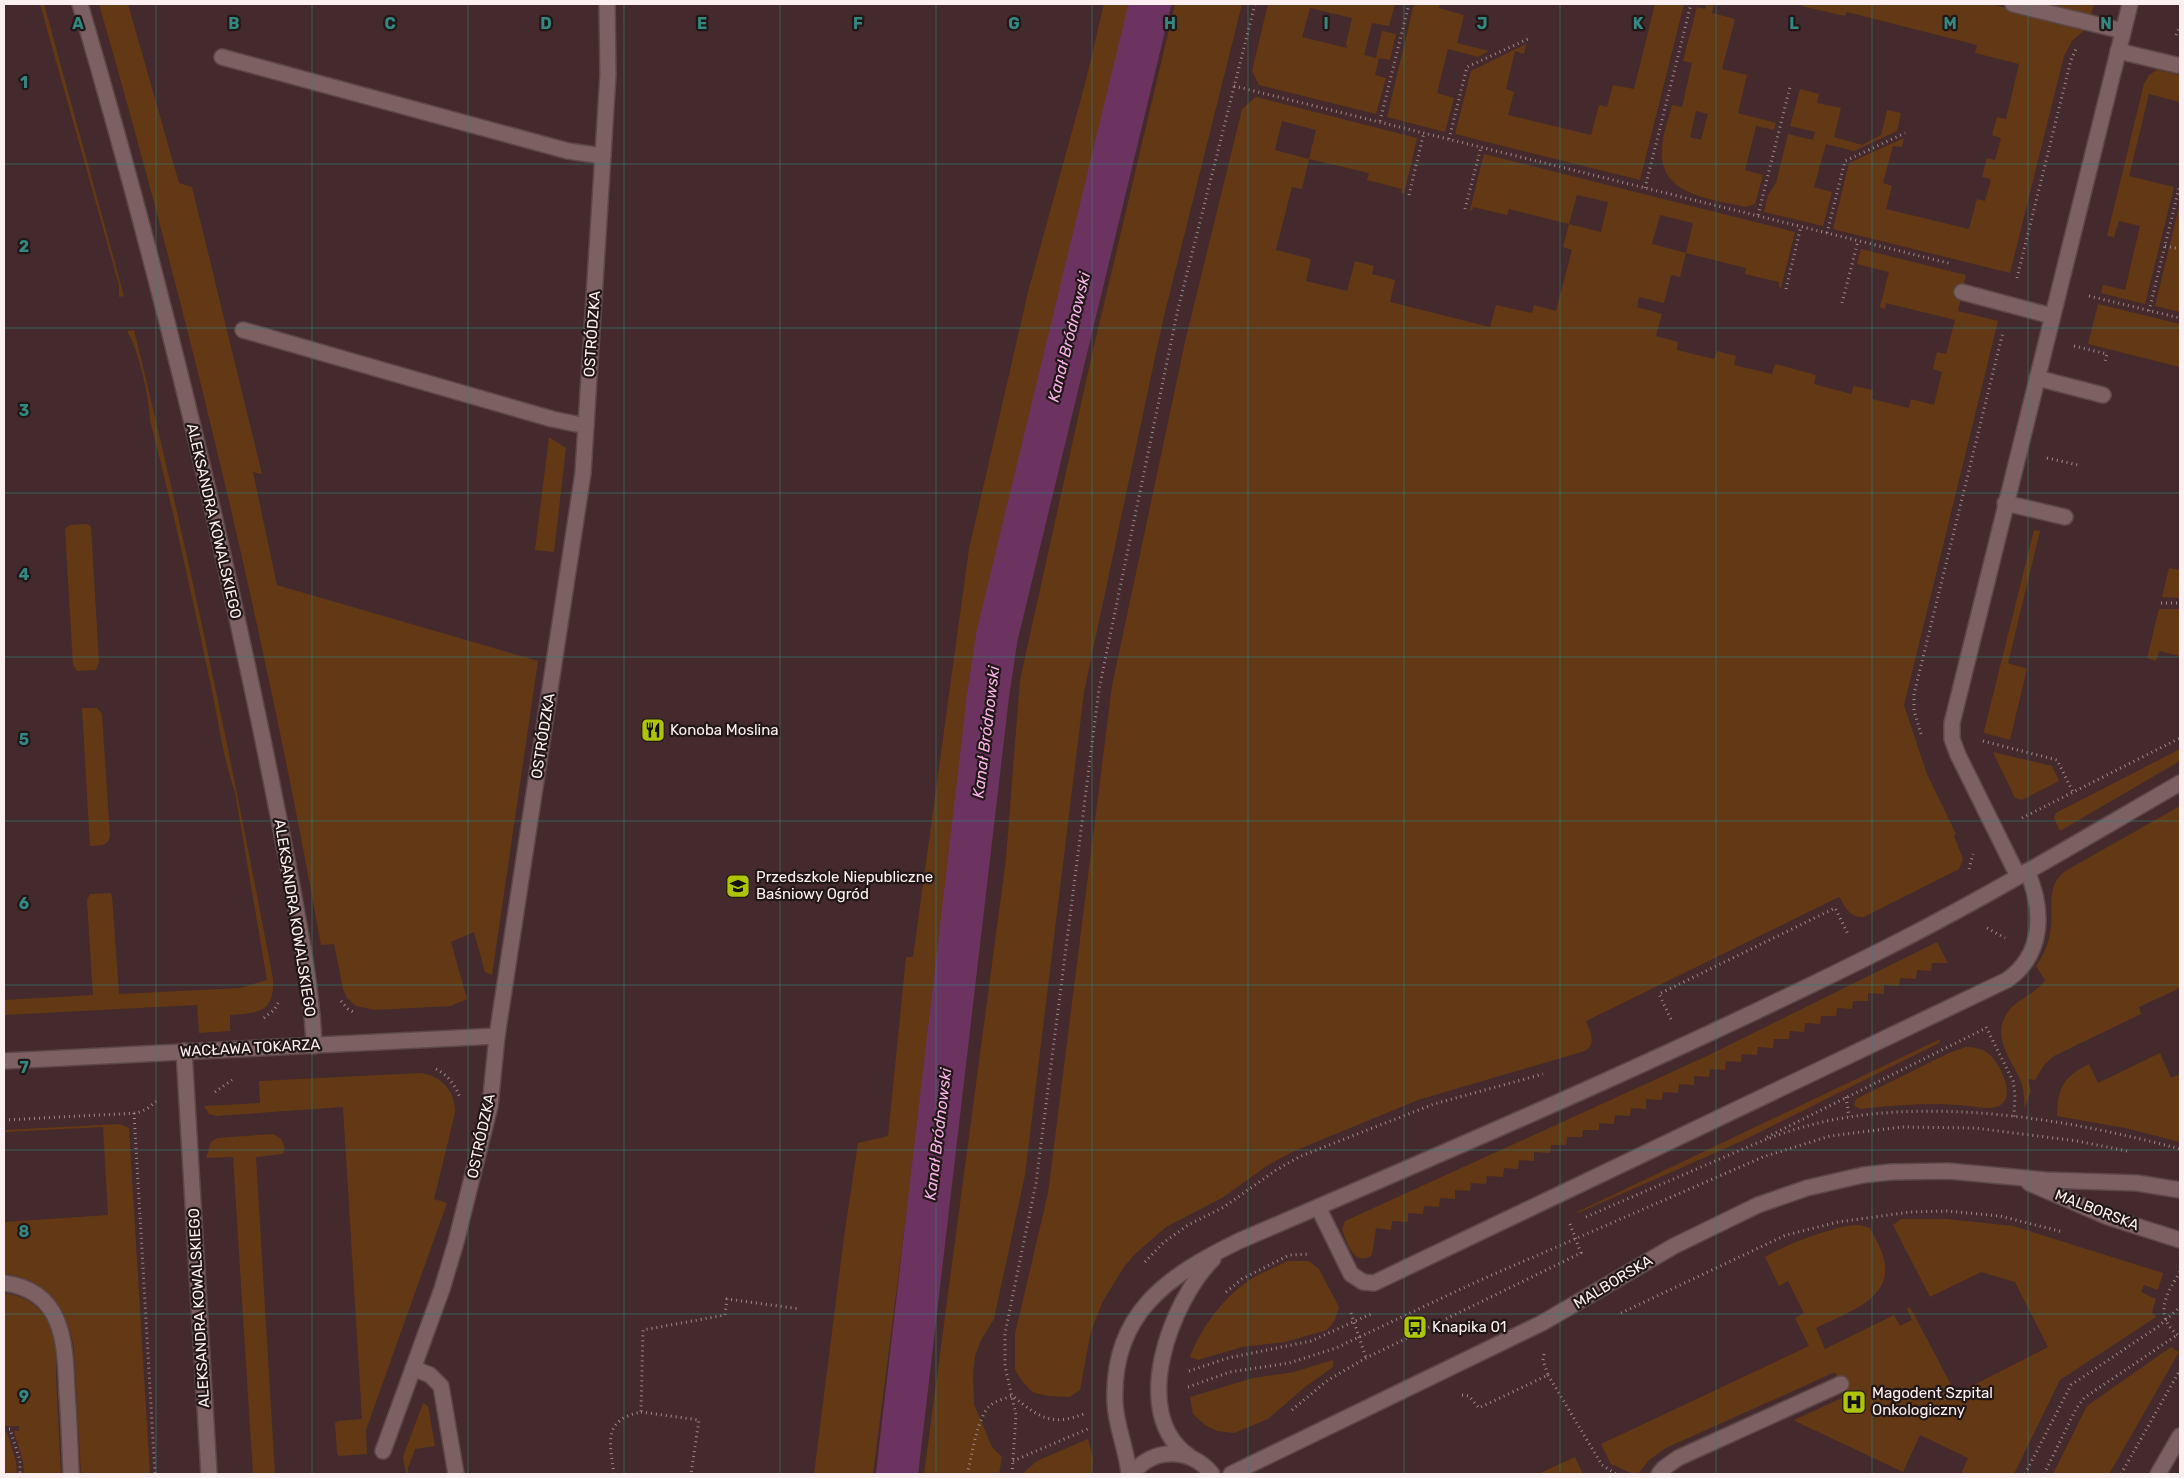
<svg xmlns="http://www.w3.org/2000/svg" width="2184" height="1478" viewBox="0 0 2184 1478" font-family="Rubik,sans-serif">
	<rect width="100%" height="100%" fill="#442a2c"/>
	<!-- green -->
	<g fill="#633815" fill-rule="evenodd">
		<path d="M40,4H44L124,296L119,297V285Z"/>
		<path d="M99,4H128L179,183L192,187L262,474L253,472L277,585L538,661L492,975L485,972L474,932L451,942L467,999L451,1006L375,1010L356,1006L347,998L343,989L334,944L321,945C264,627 188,314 99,4Z"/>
		<path d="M1104,4H1135L979,649L873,1474H814L844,1237L858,1143L888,1136L906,957H913L969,549L1028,292L1085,84Z"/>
		<path d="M1175,4H1242L1163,320L1084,692L1025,1175L994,1319L981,1340L975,1356L973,1374L974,1404L992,1447L1002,1457L999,1474H924L1006,859L1020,680L1091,359Z"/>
		<path d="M1268,4H1395L1389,26L1372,23L1364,55L1376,58L1382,31L1396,34L1390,60L1379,58L1375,75L1386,78L1376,114L1259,85L1252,71ZM1310,8L1352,18L1346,43L1347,48L1302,37Z"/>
		<path d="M1414,4H1440L1439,8L1464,15L1457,43L1489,51L1478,57L1448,49L1437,93L1454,98L1445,132L1387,117Z"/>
		<path d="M1655,4H1684L1640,180L1455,134L1471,71L1526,44L1524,54L1515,51L1506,89L1514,92L1508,115L1591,135L1599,105L1607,107L1613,85L1634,89Z"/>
		<path d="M1706,4H1714L1712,13L1735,19L1722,69L1747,75L1738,113L1776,123L1774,130L1756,126L1745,170L1763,175L1755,204L1746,207C1713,199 1659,196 1662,150C1662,135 1669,119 1672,105L1682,107L1692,63L1683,61L1697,7L1705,9ZM1696,111L1708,114L1701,140L1690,137Z"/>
		<path d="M1802,4H1991L2087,28L2072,41L2064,56L2010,273L1833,229L1849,163L1904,138L1902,147L1893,146L1883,183L1892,186L1886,209L1969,229L1977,199L1985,201L1991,179L1982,177L1987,158L1995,160L2001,138L1992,135L1997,117L2006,119L2019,64L1975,53L1977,45L1847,12L1845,16L1801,6Z"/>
		<path d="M2032,4H2094L2090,18Z"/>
		<path d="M2157,70L2180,75V102L2149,94L2129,176L2174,187L2145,304L2101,293L2103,285L2125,290L2140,226L2119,221L2114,237L2107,236L2144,84L2149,75Z"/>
		<path d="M1800,89L1819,94L1817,103L1841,108L1834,137L1862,145L1881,135L1887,110L1901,113L1897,131L1854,151L1826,144L1814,187L1832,192L1823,226L1764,212L1768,195L1776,183L1788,134L1813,140L1815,132L1790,126Z"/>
		<path d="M1256,97L1417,138L1404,194L1401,193L1402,189L1367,180L1369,173L1309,159L1302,189L1292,187L1276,250L1311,259L1306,281L1347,291L1355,261L1374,266L1372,274L1395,280L1390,302L1490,327L1496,305L1532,313L1534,305L1556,311L1572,250L1563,247L1569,224L1509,209L1507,215L1473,207L1472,211L1470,210L1484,154L1795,232L1781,288L1779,287V282L1745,274L1746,268L1686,253L1680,277L1671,275L1664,303L1639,297L1637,307L1662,314L1656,336L1678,342L1677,350L1714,359L1717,351L1736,356L1734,365L1772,374L1775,364L1816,375L1814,384L1851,394L1854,386L1873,390L1872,399L1909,408L1911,399L1934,405L1942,372L1933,369L1937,352L1946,354L1955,320L1886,303L1885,309L1880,307L1889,272L1857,264L1861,249L1966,275L1958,311L1998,321L1904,705L1927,774L1956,834L1954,836L1963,859L1959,869L1864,917C1849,918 1846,907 1839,897L1586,1021C1590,1032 1597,1043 1585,1051L1418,1100L1292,1152L1268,1165L1222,1198L1166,1227L1135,1254L1124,1267L1103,1301L1091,1331L1080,1390L1070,1397L1048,1396L1035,1393L1030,1390L1020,1378L1015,1369V1334L1048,1193L1112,686L1185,342L1242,109ZM1282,121L1316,130L1309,159L1275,150ZM1577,195L1608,202L1601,232L1569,224ZM1660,215L1693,223L1686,253L1652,244Z"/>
		<path d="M2180,203V312L2155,306Z"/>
		<path d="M2098,304L2180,324V367L2088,344Z"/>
		<path d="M134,330C187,545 232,761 273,979C275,1013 257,1013 230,1015V1031L199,1033L197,1005L4,1015V1000L93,995L87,900L90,894L110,893L112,896L119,994L240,988L267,980L235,792C222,755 218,716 209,677C191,591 172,505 150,420C149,396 139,351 127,331Z"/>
		<path d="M549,437L566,448L554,552L535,550Z"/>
		<path d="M87,524L91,527L99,662L96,670L77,671L73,665L65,529L70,525Z"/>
		<path d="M2034,530L2040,531L2008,663L2027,669L2010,740L1984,733V731Z"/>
		<path d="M2169,568L2180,570V598L2162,597Z"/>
		<path d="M2159,609H2180V656L2159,651L2156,661L2147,658Z"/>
		<path d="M82,708H97L102,714L110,836L108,842L103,845L90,846Z"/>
		<path d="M2180,749V761L2060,831L2054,818L2056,813Z"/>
		<path d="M1993,752L2052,766L2059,781L2022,800L2015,798Z"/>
		<path d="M2180,806V988L2139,1007L2141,1014L2054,1056L2044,1065L2035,1080L2028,1079L2031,1091L2024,1109C2025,1100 2024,1091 2021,1082C2012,1059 1991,1038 2007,1013C2016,999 2035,995 2045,980L2036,966C2044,954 2050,941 2051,926C2053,905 2046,884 2067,870Z"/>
		<path d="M1937,942L1948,963H1932L1931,971L1917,970L1916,979L1900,978L1899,986L1884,985V994L1868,993V1001H1853L1852,1009L1837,1008L1836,1016H1821L1820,1024L1805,1023L1804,1032L1790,1031L1789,1039H1774L1773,1048L1758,1047L1757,1055L1742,1054L1741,1062L1726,1061L1725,1070L1710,1069L1709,1077L1694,1076V1085L1679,1084L1678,1093L1663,1092L1662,1100L1646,1099V1109L1631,1108L1630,1116L1615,1115L1614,1124L1599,1123V1130H1583L1582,1137H1567L1566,1145H1551L1550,1153L1534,1152V1161L1519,1160L1518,1169L1504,1168L1503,1177L1487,1176L1486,1184L1471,1183L1470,1191L1455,1190V1199L1440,1198L1439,1207L1424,1206L1423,1214L1408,1213V1222L1392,1221L1391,1230L1376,1228L1372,1255C1355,1268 1346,1242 1342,1229L1345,1221L1707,1056Z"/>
		<path d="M1938,1040H1940L1939,1043L1742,1141L1578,1213L1577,1212Z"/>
		<path d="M1966,1047C1973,1047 1979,1048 1985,1051C1997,1058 2016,1092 2002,1104C1993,1111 1979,1107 1968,1106C1932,1102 1897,1105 1860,1109L1854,1105L1856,1099L1949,1053Z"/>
		<path d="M2160,1053L2171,1078L2180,1074V1142L2125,1128L2057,1116C2058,1087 2063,1077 2089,1064L2098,1083Z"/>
		<path d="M421,1073C442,1076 456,1092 455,1113L434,1199L447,1203L366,1430L367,1454L339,1456L337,1453L335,1423L338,1421L362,1419L343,1107L216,1116L209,1114L204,1106L260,1103L259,1081Z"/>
		<path d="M120,1124L129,1128L150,1474H81L74,1349C68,1308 47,1278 4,1274V1222L108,1215L103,1127L4,1132V1130Z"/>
		<path d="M273,1134C281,1137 287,1145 283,1154L256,1157L275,1474H253L233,1157L206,1158L211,1142L217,1138Z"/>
		<path d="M1901,1219H1947L2013,1226L2163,1273L2158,1290L2144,1285L2141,1292L2156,1299L2152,1312L2156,1317L2060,1380L2014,1474H1961L1968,1458L1920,1435L1903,1472L1795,1421L1794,1420L1846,1396L1835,1372L1666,1448L1649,1460L1638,1474H1633L1611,1464L1601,1444L1809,1346L1795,1318L1804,1313L1788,1281L1779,1286L1765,1257C1785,1245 1836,1225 1858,1225C1862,1225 1866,1227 1870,1228C1875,1238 1882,1249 1884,1260C1894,1300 1843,1314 1816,1328L1825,1349L1894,1315L1900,1326L1912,1320L1907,1309L1910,1307L1956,1394L2048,1347L2015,1282L1981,1272L1930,1297L1893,1225Z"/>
		<path d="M1288,1261H1309L1319,1269L1339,1307L1335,1320L1327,1330L1285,1342L1242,1347L1198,1360L1190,1357C1200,1330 1220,1302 1244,1284C1257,1274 1274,1268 1288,1261Z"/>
		<path d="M4,1293C26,1296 42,1307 51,1328C57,1342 56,1362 56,1377C58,1410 59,1442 61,1474H24L23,1461L14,1431H19V1426H4Z"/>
		<path d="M2171,1347L2179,1352L2109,1474H2053L2087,1406Z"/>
		<path d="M1333,1360V1367L1305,1387L1268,1419L1234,1433L1217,1431L1205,1425L1193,1414L1190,1397L1253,1378L1294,1372Z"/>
		<path d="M423,1403L428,1406L435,1446L415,1449L408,1468V1474H406L403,1457Z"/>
		<path d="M4,1432H7L16,1461L17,1474H4Z"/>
		<path d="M1088,1439L1093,1458L1092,1474H1022L1037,1461Z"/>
		<path d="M1575,1457L1583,1474H1538Z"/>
	</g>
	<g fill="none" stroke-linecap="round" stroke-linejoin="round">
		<!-- canal -->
		<path stroke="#6c3260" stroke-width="42" d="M897,1474L988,696L997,636L1150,4"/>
		<!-- minor casing -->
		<g stroke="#5c4749" stroke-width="18">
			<g id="minor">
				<path d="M80,4C147,232 205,464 254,697C267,758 279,819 291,881C301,936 312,990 314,1046"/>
				<path d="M2013,4L2123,31"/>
				<path d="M2118,51L2177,65"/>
				<path d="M222,57L568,151L603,156"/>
				<path d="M1962,292L2052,316"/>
				<path d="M243,330L552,419L586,426"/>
				<path d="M2037,378L2103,395"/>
				<path d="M2005,503L2065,517"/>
				<path d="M2018,876L1958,755L1952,739V723L2130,4"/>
				<path d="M184,1051L209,1474"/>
				<path d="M4,1061L497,1036"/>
				<path d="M2029,1183L2108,1217L2180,1240"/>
				<path d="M1318,1207L1351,1274L1363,1282L1374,1283L2007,980C2044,954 2044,910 2027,871"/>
				<path d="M4,1283C65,1291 65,1344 67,1393C69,1420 70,1447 71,1474"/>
				<path d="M413,1368L430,1375L441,1386L456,1474"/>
				<path d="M383,1451L442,1289L456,1242L490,1106L497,1036L583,473L608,75L607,4"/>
				<path d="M1189,1456C1128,1414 1171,1301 1213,1259"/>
				<path d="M1129,1474C1127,1450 1116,1427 1115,1403C1111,1314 1167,1276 1239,1241C1457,1147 1675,1054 1886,948C1987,897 2083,839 2180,783"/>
				<path d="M1132,1474C1153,1447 1190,1447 1212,1474"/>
				<path d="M1231,1474L1542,1323L1674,1246L1758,1205L1807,1188L1863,1175L1891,1172L1948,1171L2046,1180L2137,1183L2180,1190"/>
				<path d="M1659,1474L1664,1468L1678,1458L1841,1384"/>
				<path d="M2158,1474L2180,1436"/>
			</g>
		</g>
		<!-- path -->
		<g stroke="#9d898a" stroke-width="3" stroke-dasharray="1 4" stroke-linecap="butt">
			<path d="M2176,35L2180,26"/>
			<path d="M1234,86L1952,264"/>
			<path d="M1380,121L1409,4"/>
			<path d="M1449,139L1467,67L1528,39"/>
			<path d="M1645,188L1691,4"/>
			<path d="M1409,195L1424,132"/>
			<path d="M1465,209L1481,147"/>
			<path d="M1758,215L1790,87"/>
			<path d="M1827,233L1845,161L1905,133"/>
			<path d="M2165,246L2180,249"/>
			<path d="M2017,278L2071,60L2076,49"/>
			<path d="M1786,289L1801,226"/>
			<path d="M2089,296L2180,318"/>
			<path d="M1842,303L1858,241"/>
			<path d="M2149,311L2179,188"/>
			<path d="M2074,346L2107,354L2105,361"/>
			<path d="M2047,458L2078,465"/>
			<path d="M2161,603H2180"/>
			<path d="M1921,734L1914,711V694L2003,332"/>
			<path d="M1983,741L2057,760L2073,792"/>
			<path d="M2022,818L2180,738"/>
			<path d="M1969,869L1973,854"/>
			<path d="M1987,928L2005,938"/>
			<path d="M341,1001L348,1009L355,1013"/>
			<path d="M264,1018L274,1010L280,1000"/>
			<path d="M1671,1019L1659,994L1835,908L1848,934"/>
			<path d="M1986,1027L2013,1081L2015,1094L2014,1117"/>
			<path d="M436,1069C448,1075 456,1086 460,1098"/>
			<path d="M215,1092L232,1080"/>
			<path d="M1846,1097L1849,1117"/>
			<path d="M134,1113L155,1474"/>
			<path d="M4,1120L137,1113L147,1109L159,1099"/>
			<path d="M1767,1137L1986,1028"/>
			<path d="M1586,1217C1627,1199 1667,1182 1708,1164C1739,1151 1770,1136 1803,1127C1919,1094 2065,1118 2180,1149"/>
			<path d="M1145,1262L1163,1243L1188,1225L1224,1207L1276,1170L1301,1156L1434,1104L1543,1074"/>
			<path d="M2180,1272C2165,1296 2153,1316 2180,1337"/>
			<path d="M1226,1292L1242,1279L1289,1255L1310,1254"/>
			<path d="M1351,1313L1366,1358"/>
			<path d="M1621,1313L1786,1235L1838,1222L1910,1212L1947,1211L2000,1216L2063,1232"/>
			<path d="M1189,1371L1228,1358L1311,1341L1373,1313"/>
			<path d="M1548,1375L1602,1465L1616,1474"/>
			<path d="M1188,1387L1230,1372L1289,1363L1336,1348L1476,1282L1763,1157L1830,1136L1901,1127L1975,1128L2077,1141L2127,1151"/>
			<path d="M1462,1395L1469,1396L1479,1408L1548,1375L1543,1360L1544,1354"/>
			<path d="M1292,1410L1328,1380L1366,1358L1581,1253L1570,1224"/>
			<path d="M641,1412L699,1420L691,1474"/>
			<path d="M4,1429H10L20,1461V1474"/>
			<path d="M1013,1461L1090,1428"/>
			<path d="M614,1474C610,1443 602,1420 641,1412L643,1330L725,1315L727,1299L800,1309"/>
			<path d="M967,1474C972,1457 977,1415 991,1405C997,1400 1006,1398 1013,1396C1039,1418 1053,1427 1086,1413"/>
			<path d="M1012,1474L1016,1415L1005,1366V1333L1036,1183L1099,689L1178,309L1255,4"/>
			<path d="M2025,1474L2071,1385L2159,1326L2180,1307"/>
			<path d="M2044,1474L2076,1409L2084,1398L2177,1335"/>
			<path d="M2121,1474L2180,1370"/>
		</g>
		<!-- minor -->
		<use href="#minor" stroke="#7d6061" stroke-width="15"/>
	</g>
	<!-- grid -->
	<path fill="none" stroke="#338882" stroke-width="1" stroke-opacity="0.55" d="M156,4V1474M312,4V1474M468,4V1474M624,4V1474M780,4V1474M936,4V1474M1092,4V1474M1248,4V1474M1404,4V1474M1560,4V1474M1716,4V1474M1872,4V1474M2028,4V1474M4,164H2180M4,328H2180M4,493H2180M4,657H2180M4,821H2180M4,985H2180M4,1150H2180M4,1314H2180"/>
	<!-- icons -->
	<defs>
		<g id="restaurant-square" transform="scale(1.25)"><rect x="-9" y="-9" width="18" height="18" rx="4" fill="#b0c502" stroke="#221717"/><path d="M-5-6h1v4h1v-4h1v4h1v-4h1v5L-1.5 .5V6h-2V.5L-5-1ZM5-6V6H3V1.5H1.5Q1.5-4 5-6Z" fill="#111"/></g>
		<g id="school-square" transform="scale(1.25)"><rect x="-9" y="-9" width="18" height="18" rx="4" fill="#b0c502" stroke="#221717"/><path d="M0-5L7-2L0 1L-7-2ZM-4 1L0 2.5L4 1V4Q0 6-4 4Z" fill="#111"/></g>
		<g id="bus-square" transform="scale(1.25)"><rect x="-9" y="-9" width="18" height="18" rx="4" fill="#b0c502" stroke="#221717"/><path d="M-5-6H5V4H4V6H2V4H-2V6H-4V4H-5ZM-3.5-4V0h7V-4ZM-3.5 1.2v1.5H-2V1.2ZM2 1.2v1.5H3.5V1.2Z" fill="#111"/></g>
		<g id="hospital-square" transform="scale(1.25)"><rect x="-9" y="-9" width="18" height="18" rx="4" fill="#b0c502" stroke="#221717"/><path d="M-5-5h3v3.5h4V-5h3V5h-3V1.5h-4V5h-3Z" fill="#111"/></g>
	</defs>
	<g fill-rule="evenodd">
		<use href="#restaurant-square" x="653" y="730"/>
		<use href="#school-square" x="738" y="886"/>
		<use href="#bus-square" x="1415" y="1327"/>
		<use href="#hospital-square" x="1854" y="1402"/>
	</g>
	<g text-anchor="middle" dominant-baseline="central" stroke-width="4.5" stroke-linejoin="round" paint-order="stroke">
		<!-- street labels -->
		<g font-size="15" fill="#fef0f0" stroke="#221717">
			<text transform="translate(592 334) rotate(-86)">OSTRÓDZKA</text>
			<text transform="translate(214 521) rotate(77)">ALEKSANDRA KOWALSKIEGO</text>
			<text transform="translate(543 736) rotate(-81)">OSTRÓDZKA</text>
			<text transform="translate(295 918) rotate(81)">ALEKSANDRA KOWALSKIEGO</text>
			<text transform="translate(250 1048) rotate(-3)">WACŁAWA TOKARZA</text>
			<text transform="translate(481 1136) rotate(-78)">OSTRÓDZKA</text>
			<text transform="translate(2097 1210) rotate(21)">MALBORSKA</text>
			<text transform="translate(1613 1282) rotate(-31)">MALBORSKA</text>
			<text transform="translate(199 1308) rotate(-93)">ALEKSANDRA KOWALSKIEGO</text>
		</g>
		<!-- poi labels -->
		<g font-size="15" fill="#fef0f0" stroke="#221717" text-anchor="start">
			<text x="670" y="730">Konoba Moslina</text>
			<text x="756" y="877">Przedszkole Niepubliczne<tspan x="756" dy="17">Baśniowy Ogród</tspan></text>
			<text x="1432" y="1327">Knapika 01</text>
			<text x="1872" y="1393">Magodent Szpital<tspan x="1872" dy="17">Onkologiczny</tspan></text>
		</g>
		<!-- water labels -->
		<g font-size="16" font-style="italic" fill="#f8b2e8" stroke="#221717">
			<text transform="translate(1069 337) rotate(-76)">Kanał Bródnowski</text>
			<text transform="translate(986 732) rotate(-83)">Kanał Bródnowski</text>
			<text transform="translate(938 1134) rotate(-83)">Kanał Bródnowski</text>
		</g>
	</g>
	<g font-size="16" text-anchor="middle" font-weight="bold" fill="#338882" stroke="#221717" stroke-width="4.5" stroke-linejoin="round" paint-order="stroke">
		<text x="78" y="29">A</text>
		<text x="234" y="29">B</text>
		<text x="390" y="29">C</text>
		<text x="546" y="29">D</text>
		<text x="702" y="29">E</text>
		<text x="858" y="29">F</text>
		<text x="1014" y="29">G</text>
		<text x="1170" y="29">H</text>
		<text x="1326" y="29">I</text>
		<text x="1482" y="29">J</text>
		<text x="1638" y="29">K</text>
		<text x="1794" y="29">L</text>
		<text x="1950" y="29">M</text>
		<text x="2106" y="29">N</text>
		<text x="24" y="88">1</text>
		<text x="24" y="252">2</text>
		<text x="24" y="416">3</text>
		<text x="24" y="580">4</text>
		<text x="24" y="745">5</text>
		<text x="24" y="909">6</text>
		<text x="24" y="1073">7</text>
		<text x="24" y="1237">8</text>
		<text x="24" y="1402">9</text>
	</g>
	<!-- border -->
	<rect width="2184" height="1478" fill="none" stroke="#fef0f0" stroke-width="10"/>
</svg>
